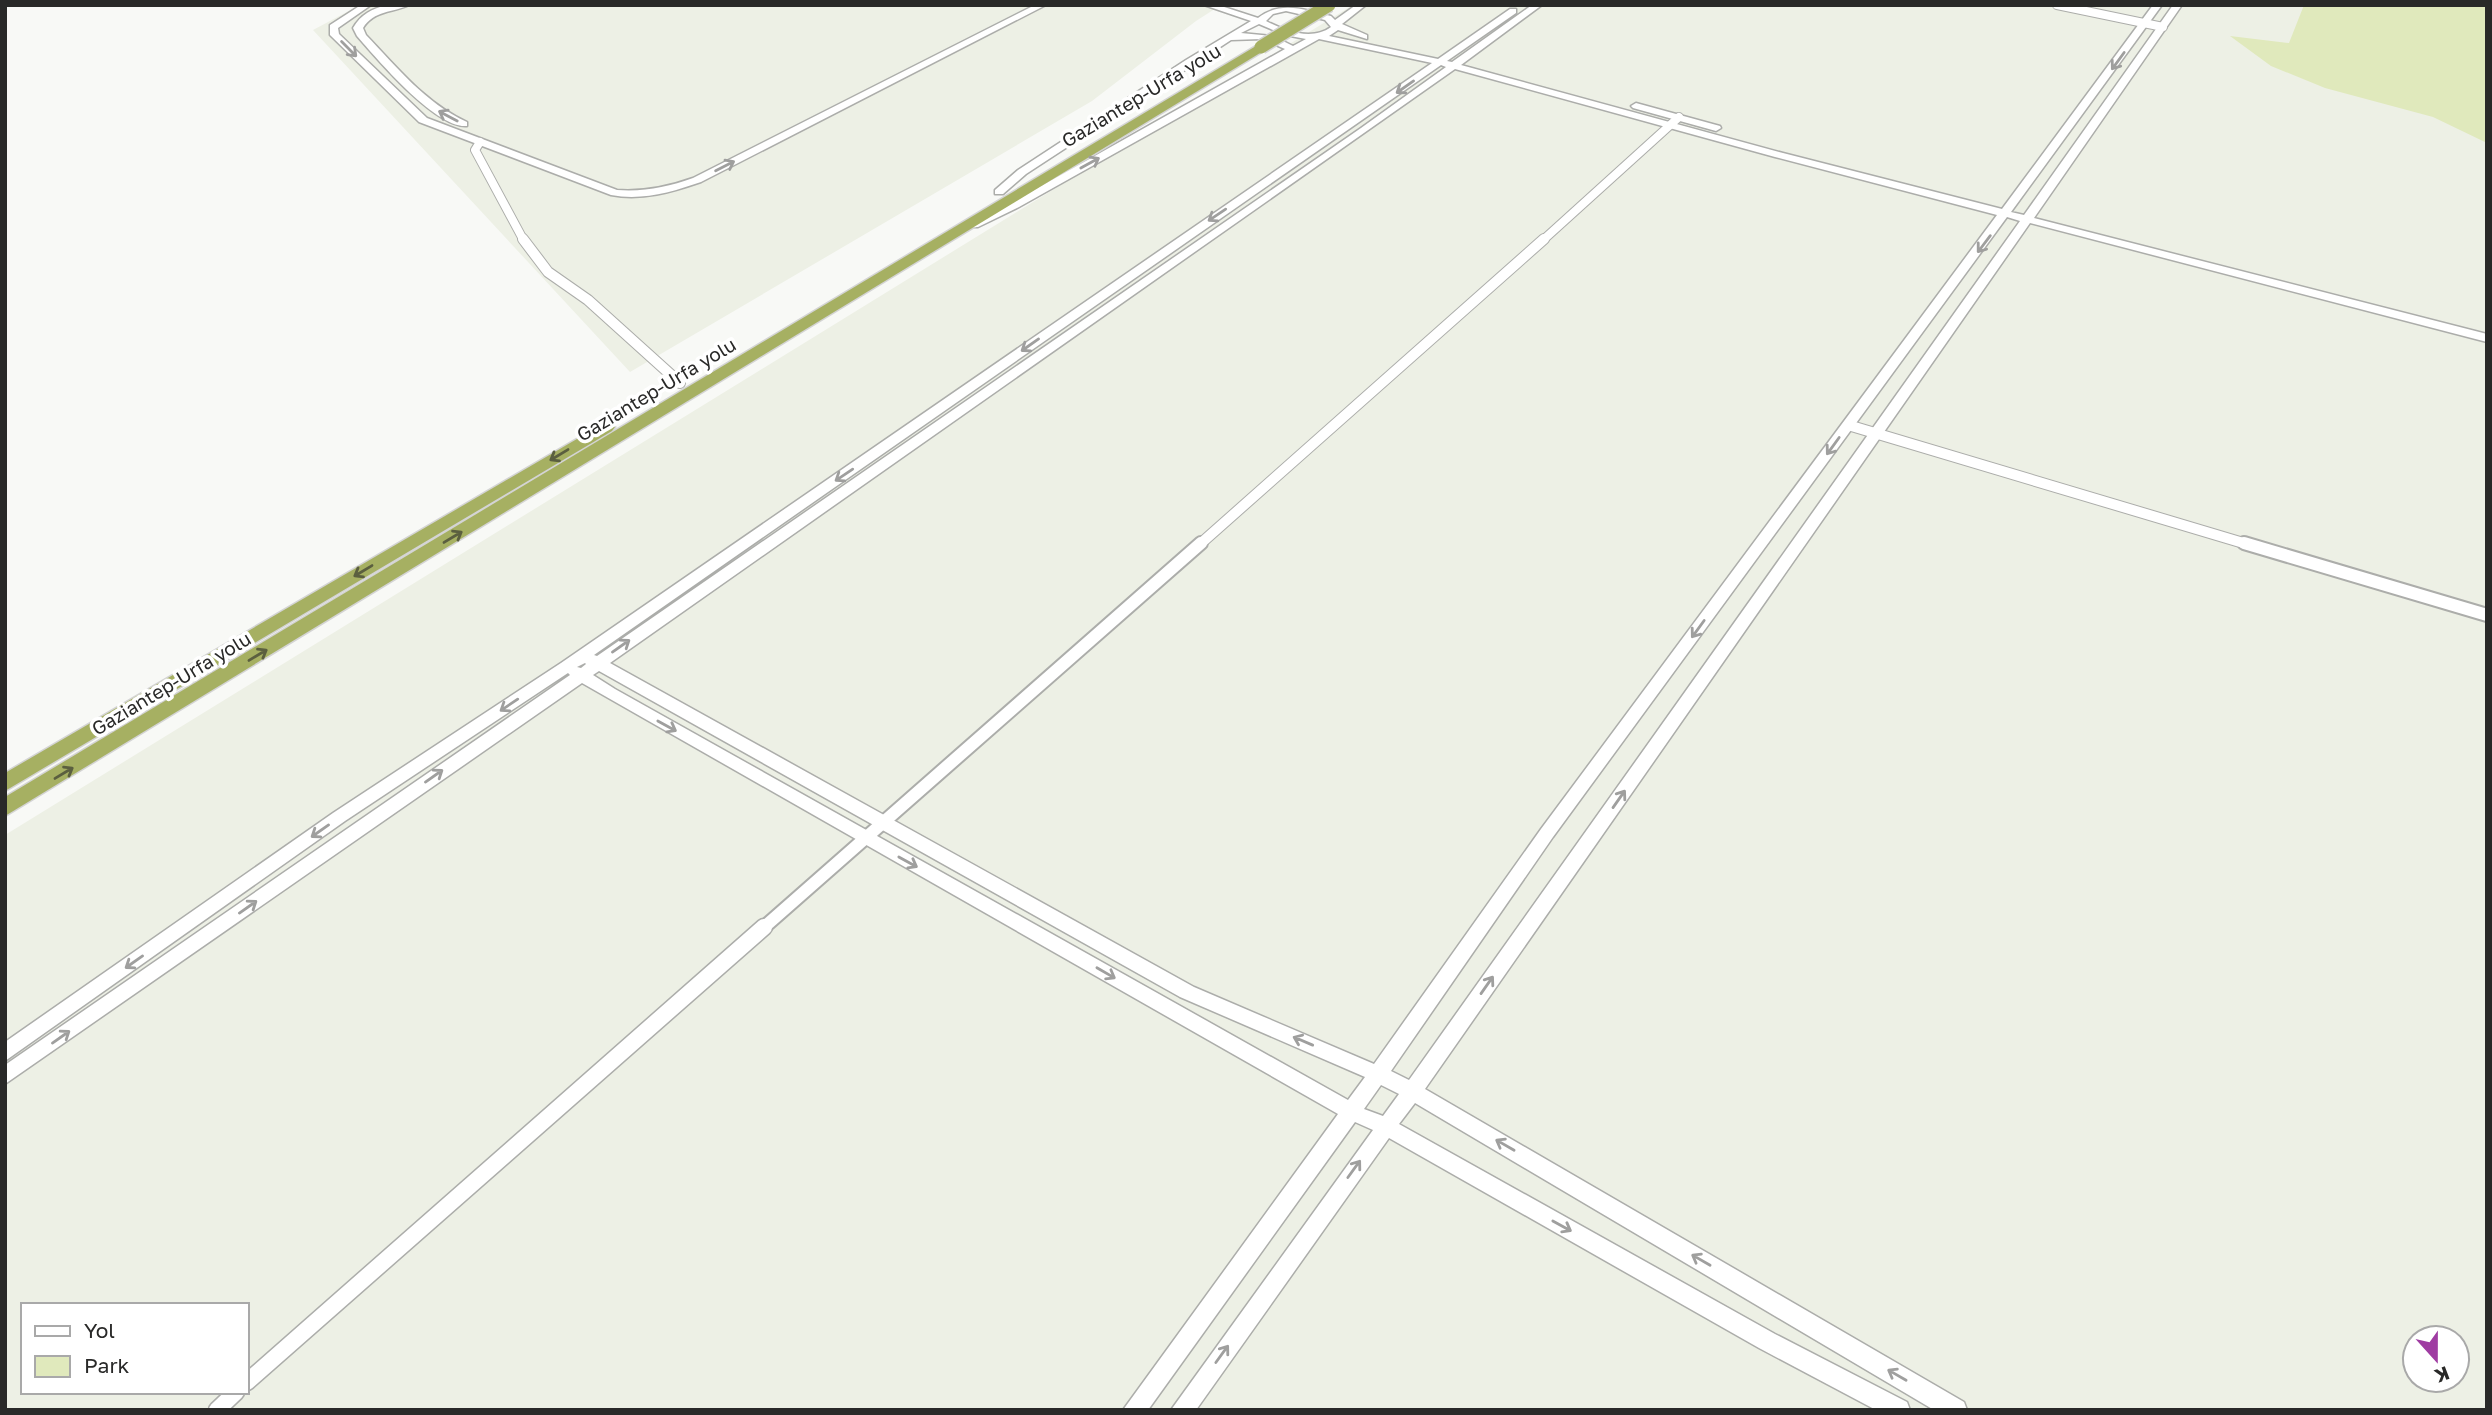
<svg xmlns="http://www.w3.org/2000/svg" width="2492" height="1415" viewBox="0 0 2492 1415" font-family="'Golos Text',sans-serif">
	<rect width="100%" height="100%" fill="#f8f9f6"/>
	<!-- built -->
	<g fill="#edf0e5" fill-rule="evenodd">
		<path d="M360,5H1221L1196,21L1092,101L630,372L313,30Z"/>
		<path d="M1353,5H2487V1410H5V835ZM23,1305H247V1392H23ZM2415,1338H2457V1380H2415Z"/>
	</g>
	<!-- green -->
	<path fill="#e0e9bc" d="M2304,5H2487V143L2433,117L2325,88L2271,66L2230,36L2289,43Z"/>
	<g fill="none" stroke-linecap="round" stroke-linejoin="round">
		<!-- minor-far3 casing -->
		<g stroke="#acadaa" stroke-width="10">
			<g id="minor-far3">
				<path d="M2057,5L2163,27"/>
				<path d="M480,142L475,150L524,241"/>
				<path d="M1542,241L1679,117"/>
			</g>
		</g>
		<!-- minor-far2 casing -->
		<g stroke="#acadaa" stroke-width="12">
			<g id="minor-far2">
				<path d="M523,239L548,272L588,300L680,383"/>
				<path d="M1848,425L2250,545"/>
				<path d="M1199,545L1544,239"/>
			</g>
		</g>
		<!-- minor-far1 casing -->
		<g stroke="#acadaa" stroke-width="16">
			<g id="minor-far1">
				<path d="M2244,543L2487,615"/>
				<path d="M762,929L1201,543"/>
			</g>
		</g>
		<!-- minor casing -->
		<g stroke="#acadaa" stroke-width="19">
			<g id="minor">
				<path d="M247,1382L764,927"/>
				<path d="M217,1410L236,1392"/>
			</g>
		</g>
		<!-- tertiary casing -->
		<g stroke="#acadaa" stroke-width="3">
			<g id="tertiary">
				<path d="M361,5H371L338,28L339,34L427,118L617,190C644,192 668,187 693,178L1035,5H1046L701,182C672,192 642,201 611,195L419,122L330,35V25Z"/>
				<path d="M387,5H409C393,13 374,10 363,28L366,35C397,67 425,103 467,122V126C436,129 377,59 357,36L353,28C361,14 372,9 387,5Z"/>
				<path d="M1204,5H1218L1258,18C1280,0 1306,10 1331,16L1335,20L1356,5H1366L1342,24L1367,35V39L1338,30L1329,36L1438,59L1510,9H1516V13L1447,61L1452,62L1532,5H1542L1461,65L1783,153L2002,209L2153,5H2162L2011,212L2024,215L2173,5H2182L2034,218L2487,334V342L2030,223L1425,1089L1964,1402L1967,1410H1934L1415,1103L1399,1124L1775,1334L1907,1402L1910,1410H1876L1759,1348L1389,1138L1196,1410H1171L1373,1130L1355,1122L1148,1410H1123L1338,1114L582,683L5,1084V1065L570,675L568,673L345,821L5,1061V1042L333,813L561,663L1432,63L1319,39L1019,207L978,227H970V223L1011,203L1285,49L1262,39L1231,40L1026,174L1003,194H995V190L1018,170L1186,60L1251,21ZM1286,11L1325,20L1331,27C1312,41 1285,31 1266,21L1273,14ZM1259,24L1285,35L1306,39L1293,46L1273,36L1241,33ZM1441,65L1446,67L1361,128L597,656L594,655ZM1455,69L1775,157L1997,215L1541,829L1374,1064L1194,987L610,663ZM2007,217L2020,221L1409,1080L1391,1071L1553,837ZM585,663L586,664L581,668L577,667ZM599,671L1180,997L1365,1077L1348,1100L615,689L593,675ZM1381,1085L1399,1094L1383,1116L1364,1109Z"/>
				<path d="M1636,103L1720,126L1721,128L1716,131L1633,108L1631,106Z"/>
			</g>
		</g>
		<!-- trunk casing -->
		<g stroke="#d4d4d4" stroke-width="3">
			<g id="trunk">
				<path d="M1261,43L1265,44V50L5,816V797Z"/>
				<path d="M606,422L612,423L615,427L612,431L5,791V773Z"/>
			</g>
		</g>
		<!-- minor-far3 -->
		<use href="#minor-far3" stroke="#fff" stroke-width="8"/>
		<!-- minor-far2 -->
		<use href="#minor-far2" stroke="#fff" stroke-width="10"/>
		<!-- minor-far1 -->
		<use href="#minor-far1" stroke="#fff" stroke-width="12"/>
		<!-- minor -->
		<use href="#minor" stroke="#fff" stroke-width="16"/>
		<!-- tertiary -->
		<use href="#tertiary" fill="#fff" fill-rule="evenodd"/>
		<!-- trunk -->
		<use href="#trunk" fill="#a6b062" fill-rule="evenodd"/>
		<!-- trunk-bridge casing -->
		<g stroke="#d4d4d4" stroke-width="16" stroke-linecap="butt">
			<path id="trunk-bridge" d="M1261,47L1329,5"/>
		</g>
		<!-- trunk-bridge -->
		<use href="#trunk-bridge" stroke="#a6b062" stroke-width="13"/>
	</g>
	<!-- one-way arrows -->
	<defs><path id="oneway-shaft" d="M-6 0H5M1.5-3L5.5 0L1.5 3" fill="none" stroke-width="1.6" stroke-linecap="round" stroke-linejoin="round" transform="scale(1.75)"/></defs>
	<g stroke="#9f9f9e">
		<use href="#oneway-shaft" transform="translate(349 49) rotate(45)"/>
		<use href="#oneway-shaft" transform="translate(2118 61) rotate(126)"/>
		<use href="#oneway-shaft" transform="translate(1405 87) rotate(145)"/>
		<use href="#oneway-shaft" transform="translate(448 116) rotate(-152)"/>
		<use href="#oneway-shaft" transform="translate(1090 163) rotate(-29)"/>
		<use href="#oneway-shaft" transform="translate(725 166) rotate(-27)"/>
		<use href="#oneway-shaft" transform="translate(1217 215) rotate(146)"/>
		<use href="#oneway-shaft" transform="translate(1984 244) rotate(127)"/>
		<use href="#oneway-shaft" transform="translate(1030 345) rotate(145)"/>
		<use href="#oneway-shaft" transform="translate(1833 446) rotate(126)"/>
		<use href="#oneway-shaft" transform="translate(844 475) rotate(146)"/>
		<use href="#oneway-shaft" transform="translate(1698 629) rotate(126)"/>
		<use href="#oneway-shaft" transform="translate(621 646) rotate(-35)"/>
		<use href="#oneway-shaft" transform="translate(509 705) rotate(146)"/>
		<use href="#oneway-shaft" transform="translate(667 726) rotate(29)"/>
		<use href="#oneway-shaft" transform="translate(434 776) rotate(-35)"/>
		<use href="#oneway-shaft" transform="translate(1619 799) rotate(-55)"/>
		<use href="#oneway-shaft" transform="translate(320 831) rotate(145)"/>
		<use href="#oneway-shaft" transform="translate(908 862) rotate(29)"/>
		<use href="#oneway-shaft" transform="translate(248 907) rotate(-35)"/>
		<use href="#oneway-shaft" transform="translate(134 962) rotate(145)"/>
		<use href="#oneway-shaft" transform="translate(1106 973) rotate(30)"/>
		<use href="#oneway-shaft" transform="translate(1487 985) rotate(-55)"/>
		<use href="#oneway-shaft" transform="translate(61 1037) rotate(-35)"/>
		<use href="#oneway-shaft" transform="translate(1303 1041) rotate(-157)"/>
		<use href="#oneway-shaft" transform="translate(1505 1145) rotate(-150)"/>
		<use href="#oneway-shaft" transform="translate(1354 1169) rotate(-54)"/>
		<use href="#oneway-shaft" transform="translate(1562 1226) rotate(29)"/>
		<use href="#oneway-shaft" transform="translate(1701 1260) rotate(-150)"/>
		<use href="#oneway-shaft" transform="translate(1222 1354) rotate(-54)"/>
		<use href="#oneway-shaft" transform="translate(1897 1375) rotate(-150)"/>
	</g>
	<g stroke="#5b5f3f">
		<use href="#oneway-shaft" transform="translate(559 455) rotate(149)"/>
		<use href="#oneway-shaft" transform="translate(453 537) rotate(-31)"/>
		<use href="#oneway-shaft" transform="translate(363 571) rotate(149)"/>
		<use href="#oneway-shaft" transform="translate(258 655) rotate(-31)"/>
		<use href="#oneway-shaft" transform="translate(64 773) rotate(-31)"/>
	</g>
	<g text-anchor="middle" dominant-baseline="central" stroke-width="7" stroke-linejoin="round" paint-order="stroke">
		<!-- street labels -->
		<g font-size="19" fill="#292928" stroke="#fff">
			<text transform="translate(1141 95) rotate(-31)">Gaziantep-Urfa yolu</text>
			<text transform="translate(656 389) rotate(-31)">Gaziantep-Urfa yolu</text>
			<text transform="translate(171 683) rotate(-31)">Gaziantep-Urfa yolu</text>
		</g>
	</g>
	<!-- border -->
	<rect width="2492" height="1415" fill="none" stroke="#292928" stroke-width="14"/>
	<!-- legend -->
	<rect x="21" y="1303" width="228" height="91" fill="#ffffff" stroke="#a9a9a9" stroke-width="2"/>
	<rect x="35" y="1326" width="35" height="10" fill="#ffffff" stroke="#a9a9a9" stroke-width="2"/>
	<text x="84" y="1338" font-size="21" fill="#292928">Yol</text>
	<rect x="35" y="1356" width="35" height="21" fill="#e0e9bc" stroke="#a9a9a9" stroke-width="2"/>
	<text x="84" y="1373" font-size="21" fill="#292928">Park</text>
	<!-- north arrow -->
	<g transform="translate(2436 1359) rotate(159)"><circle r="33" fill="#ffffff" stroke="#a9a9a9" stroke-width="2"/>
	<path d="M0-5L12 26L0 18L-12 26Z" fill="#9f3ca2"/>
	<text y="-10" font-size="19" font-weight="bold" text-anchor="middle" fill="#292928">K</text>
	</g>
</svg>
